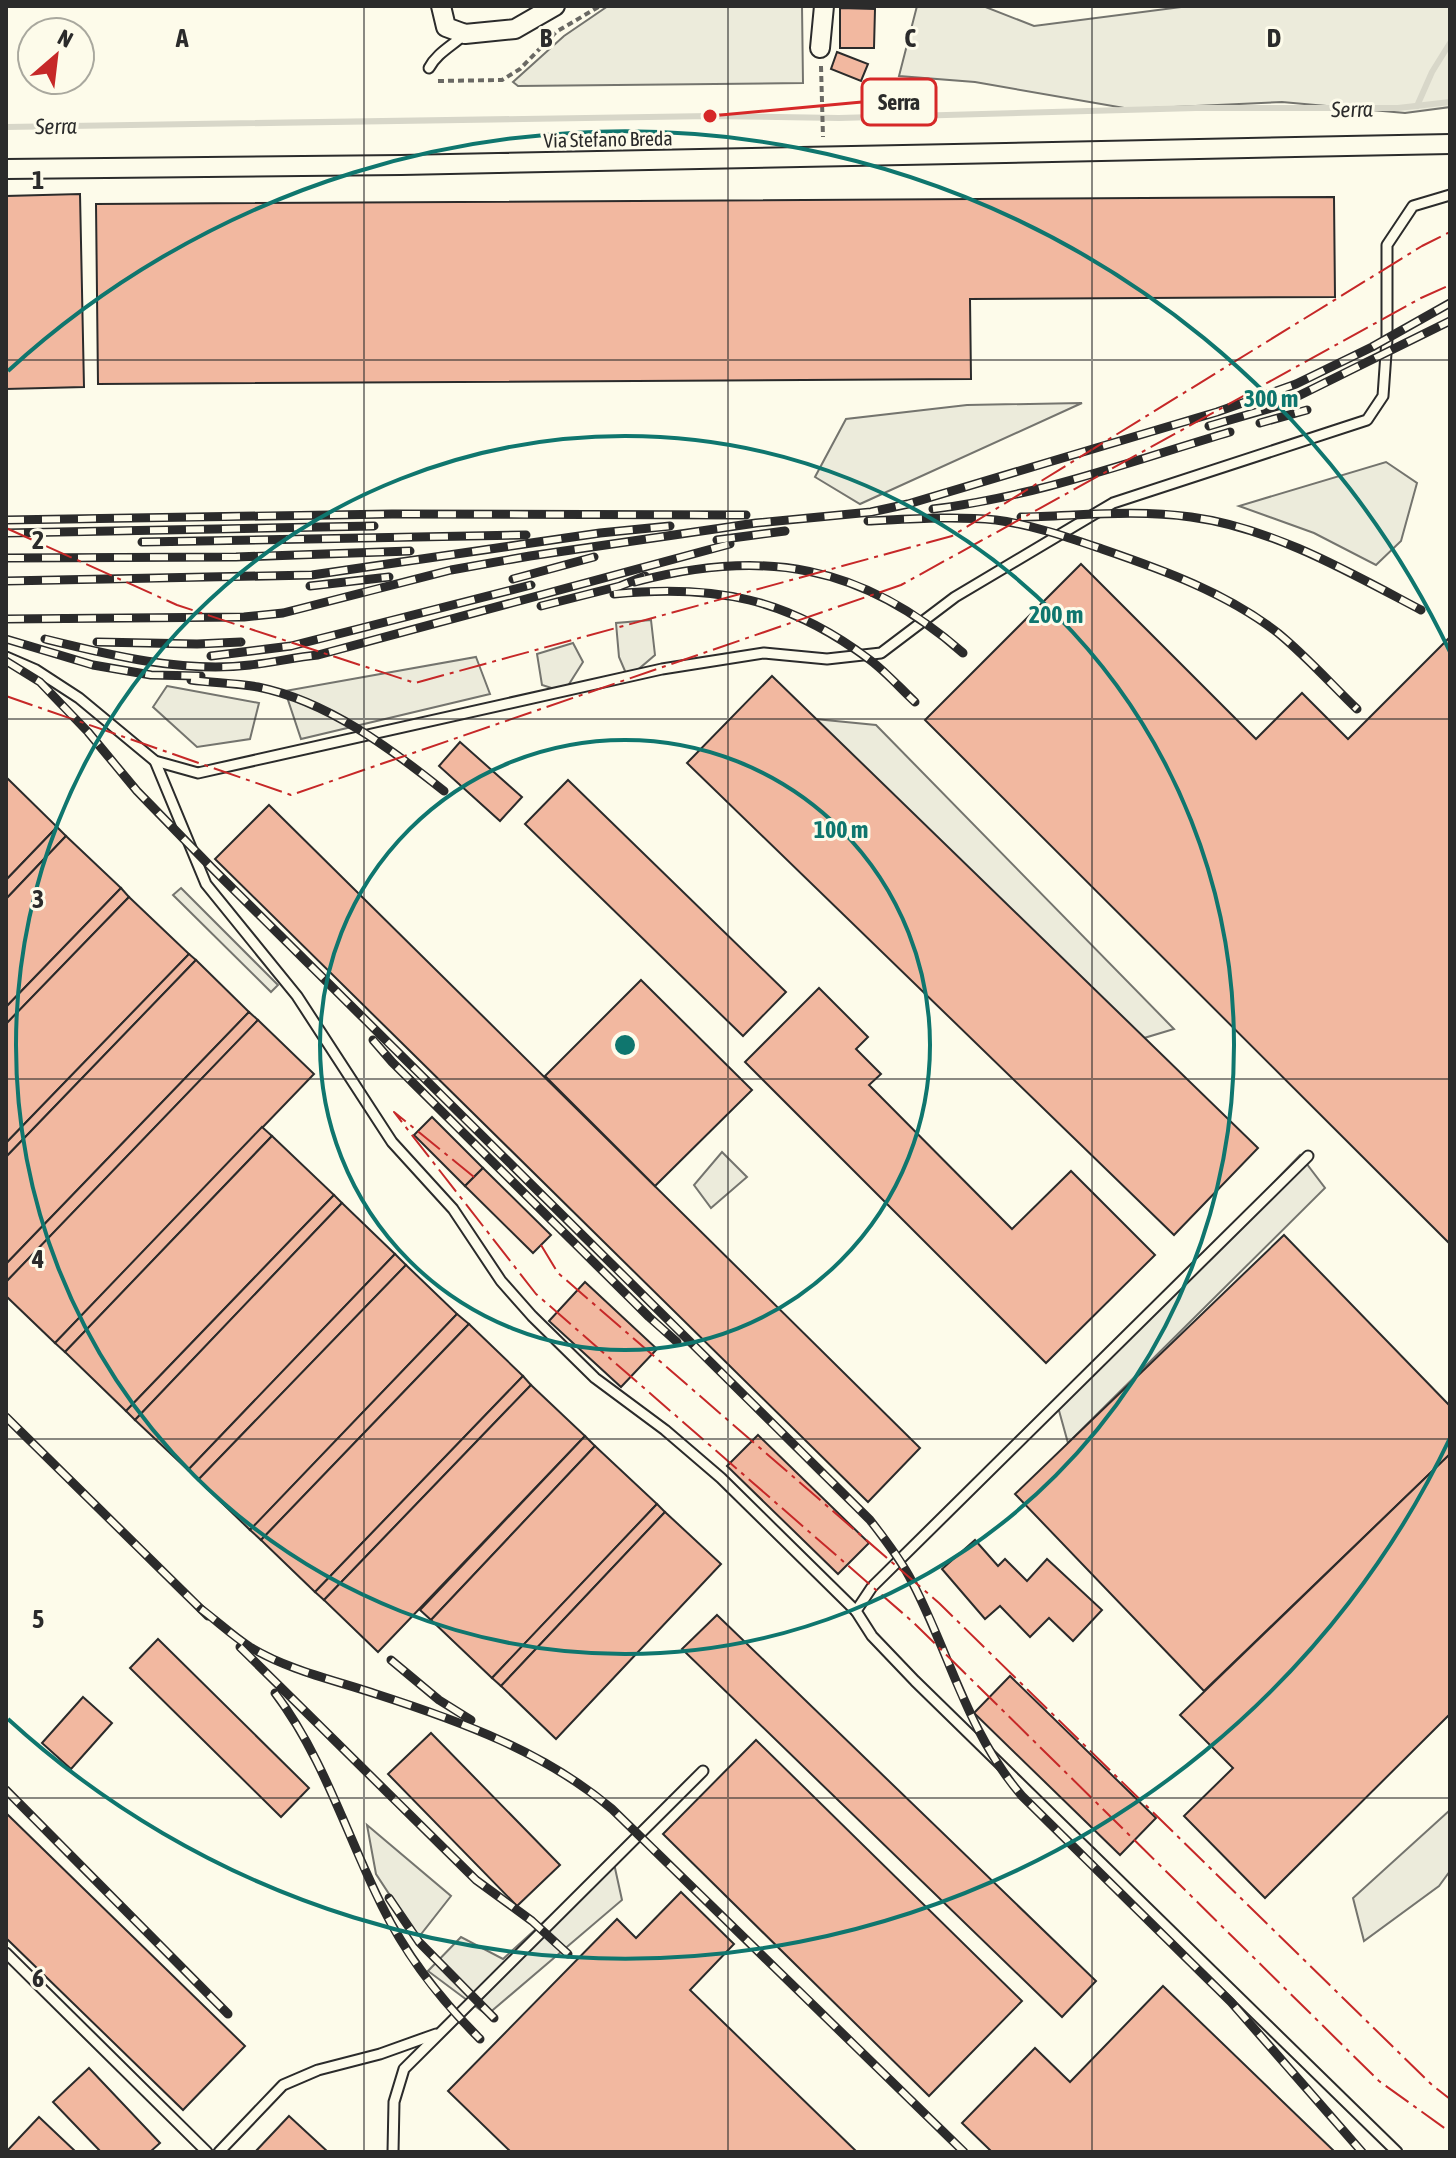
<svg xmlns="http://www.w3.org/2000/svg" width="1456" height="2158" viewBox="0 0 1456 2158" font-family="'Asap Condensed',sans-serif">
	<rect width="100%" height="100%" fill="#fdfbea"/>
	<!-- green -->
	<g fill="#ecebdb" stroke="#74746e" stroke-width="2">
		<path d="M608,6H802L803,83L518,86L513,82L564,36Z"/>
		<path d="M917,6H983L1034,26L1189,6H1450V107L1405,113L1282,102L1130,109L975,82L899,76Z"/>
		<path d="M1082,403L860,504L815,477L846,419L967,405Z"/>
		<path d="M1386,462L1417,483L1401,541L1376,565L1314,533L1239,506Z"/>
		<path d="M651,620L655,655L628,678L619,657L616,623Z"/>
		<path d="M573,643L583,662L564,692L542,685L537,654Z"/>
		<path d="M476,657L490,694L301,739L285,691Z"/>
		<path d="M167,686L259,703L250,739L197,747L153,707Z"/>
		<path d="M815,719L876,725L1174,1029L1144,1038Z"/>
		<path d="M181,888L278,985L271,992L173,895Z"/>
		<path d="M722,1152L747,1177L711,1208L694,1185Z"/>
		<path d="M1300,1155L1325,1188L1068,1443L1058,1407Z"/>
		<path d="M1450,1810V1871L1439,1886L1364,1941L1353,1898Z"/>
		<path d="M367,1825L451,1896L418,1938L376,1874Z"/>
		<path d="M613,1859L622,1900L487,2015L428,1971L461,1937L503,1959Z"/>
	</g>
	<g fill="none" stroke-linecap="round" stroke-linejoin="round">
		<!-- stream -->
		<g stroke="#d8d7c9" stroke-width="6">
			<path d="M1417,106L1432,72L1450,43"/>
			<path d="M6,127L710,116L839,118L1196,108H1398L1450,102"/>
		</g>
	</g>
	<!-- building -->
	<g fill="#f2b8a0" stroke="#2b2b2b" stroke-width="2">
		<path d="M840,8L875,9L874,48H840Z"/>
		<path d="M837,52L868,64L861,81L831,69Z"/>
		<path d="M80,194L84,387L6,389V196Z"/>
		<path d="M1334,197L1335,297L970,299L971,379L98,384L96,204Z"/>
		<path d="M1081,564L1256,739L1302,693L1348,739L1450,637V1244L925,720Z"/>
		<path d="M772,676L1258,1148L1174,1235L687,763Z"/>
		<path d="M460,742L522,797L500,821L439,766Z"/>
		<path d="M6,777L57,827L6,880Z"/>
		<path d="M568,780L786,992L743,1036L525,824Z"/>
		<path d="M269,805L920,1448L868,1502L215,859Z"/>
		<path d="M57,827L66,836L6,899V880Z"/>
		<path d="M66,836L121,888L6,1007V899Z"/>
		<path d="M121,888L129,897L6,1024V1007Z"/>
		<path d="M129,897L189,954L6,1143V1024Z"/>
		<path d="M189,954L196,960L6,1157V1143Z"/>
		<path d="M196,960L249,1012L6,1264V1157Z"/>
		<path d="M641,980L752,1090L655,1186L545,1076Z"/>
		<path d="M819,988L868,1037L856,1049L881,1074L869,1085L1012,1229L1071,1171L1155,1255L1046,1363L745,1062Z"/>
		<path d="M249,1012L258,1020L6,1282V1264Z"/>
		<path d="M258,1020L314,1074L55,1343L6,1296V1282Z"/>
		<path d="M432,1117L483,1168L465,1186L414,1135Z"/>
		<path d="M262,1127L272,1136L65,1352L55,1343Z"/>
		<path d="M272,1136L334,1195L126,1411L65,1352Z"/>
		<path d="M483,1168L551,1235L533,1253L465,1186Z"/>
		<path d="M334,1195L342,1203L135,1420L126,1411Z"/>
		<path d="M342,1203L395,1254L188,1470L135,1420Z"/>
		<path d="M1284,1235L1450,1406V1454L1204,1691L1015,1494Z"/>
		<path d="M395,1254L406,1265L198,1480L188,1470Z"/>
		<path d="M406,1265L457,1314L250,1530L198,1480Z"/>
		<path d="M585,1282L657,1349L621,1387L549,1321Z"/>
		<path d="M457,1314L469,1324L261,1540L250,1530Z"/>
		<path d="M469,1324L523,1376L315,1592L261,1540Z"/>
		<path d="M523,1376L531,1385L324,1600L315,1592Z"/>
		<path d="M531,1385L585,1436L378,1652L324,1600Z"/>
		<path d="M758,1435L869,1543L838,1574L727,1466Z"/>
		<path d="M585,1436L595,1446L431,1620L420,1610Z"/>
		<path d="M595,1446L657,1504L492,1678L431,1620Z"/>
		<path d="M1450,1454V1714L1265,1898L1184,1816L1233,1768L1180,1715Z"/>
		<path d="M657,1504L665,1512L501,1686L492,1678Z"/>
		<path d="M665,1512L721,1564L556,1739L501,1686Z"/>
		<path d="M975,1540L998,1566L1005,1559L1027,1581L1047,1559L1102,1610L1073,1641L1049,1618L1030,1637L1000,1606L985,1619L942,1569Z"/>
		<path d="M717,1615L1096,1981L1062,2017L682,1649Z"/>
		<path d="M158,1639L309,1788L281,1817L130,1668Z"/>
		<path d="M1010,1676L1156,1818L1120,1855L974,1713Z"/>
		<path d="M83,1697L112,1723L71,1769L42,1743Z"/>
		<path d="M431,1733L560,1865L517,1906L388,1774Z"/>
		<path d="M756,1740L1022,2001L929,2096L663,1834Z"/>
		<path d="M6,1813L245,2046L183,2110L6,1938Z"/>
		<path d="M681,1892L734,1944L690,1990L857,2152H511L448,2091L617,1919L636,1938Z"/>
		<path d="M1163,1986L1335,2152H992L962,2123L1035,2048L1070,2082Z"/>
		<path d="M89,2068L160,2143L150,2152H101L53,2102Z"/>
		<path d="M289,2116L328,2152H255Z"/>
		<path d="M39,2117L76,2152H6Z"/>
	</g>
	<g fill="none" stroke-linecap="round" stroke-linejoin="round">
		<!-- service casing -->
		<g stroke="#2b2b2b" stroke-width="13">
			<g id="service">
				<path d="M429,68C437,53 452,46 465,34"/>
				<path d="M6,657L36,670L79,698L155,761L198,773L662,669L764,653L827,659L881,653L955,597L1113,503L1367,420L1383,396L1387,339V245L1413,206L1450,195"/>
				<path d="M155,761L206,884L297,996L392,1142L453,1209L501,1281L532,1316L595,1378L665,1430L721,1478L856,1611"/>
				<path d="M1308,1156L872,1587L856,1611L872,1636L915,1681L1397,2152"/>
				<path d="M6,1953L207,2152"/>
				<path d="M219,2152L283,2085L318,2070L380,2054L436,2034"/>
				<path d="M393,2152L394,2102L404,2069L703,1771"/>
			</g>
		</g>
		<!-- minor casing -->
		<g stroke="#2b2b2b" stroke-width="22">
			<g id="minor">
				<path d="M441,6L446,27L465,34L515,29L555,6"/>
				<path d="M820,48L824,6"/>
				<path d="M6,169L401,165L1450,144"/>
			</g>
		</g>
		<!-- path -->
		<g stroke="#6a6964" stroke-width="4" stroke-dasharray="6 4" stroke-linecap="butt">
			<path d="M821,66L823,137"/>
			<path d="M438,81L502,80L520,69L556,32L600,6"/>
		</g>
		<!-- service -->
		<use href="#service" stroke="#fdfbea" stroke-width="9"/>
		<!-- minor -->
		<use href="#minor" stroke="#fdfbea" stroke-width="18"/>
		<!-- rail casing -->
		<g stroke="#2b2b2b" stroke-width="9">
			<g id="rail">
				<path d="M1260,423L1307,410"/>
				<path d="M1209,426L1278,406L1450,321"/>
				<path d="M933,509C1034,497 1132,461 1230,432"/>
				<path d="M1021,517C1077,516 1135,509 1191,517C1273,528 1349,572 1421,610"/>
				<path d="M6,520L392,514L746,515"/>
				<path d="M868,521C911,519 954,516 996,520C1033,525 1067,537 1102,549C1163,570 1227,593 1278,633C1306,656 1331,684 1357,709"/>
				<path d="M6,533L374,526"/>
				<path d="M717,540L785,531"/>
				<path d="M142,542L526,535"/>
				<path d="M6,558L236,557L410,551"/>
				<path d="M513,579L594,557"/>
				<path d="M6,581L312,575L600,533L670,526"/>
				<path d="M635,582C763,548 862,564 963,653"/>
				<path d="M310,586L389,577"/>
				<path d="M614,594C715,584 788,598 870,660C886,672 900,688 915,702"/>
				<path d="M541,606L620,586L645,576"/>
				<path d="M6,619L244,617L283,613L451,570L530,556L756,523L871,512L908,504L1217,412L1296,384L1372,347L1450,303"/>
				<path d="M6,639L93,665L151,675L201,676"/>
				<path d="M45,639C110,655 182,673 250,665C272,663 295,657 318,655L730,544"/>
				<path d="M97,642L197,644L241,642"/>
				<path d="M211,656L291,646L531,585"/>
				<path d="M6,661L40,682L88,732L137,791L212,868L870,1520C884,1538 898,1556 909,1576C949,1650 966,1731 1022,1796L1231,2002L1362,2152"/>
				<path d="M191,680C213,683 236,683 258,687C327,701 390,748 444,791"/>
				<path d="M373,1040L392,1062L649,1317L677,1342"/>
				<path d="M6,1417L208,1616"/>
				<path d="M201,1609C217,1621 233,1636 250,1647C288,1670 334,1680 376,1694C460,1721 545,1752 612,1809L964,2152"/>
				<path d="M240,1647L476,1880L532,1921L568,1954"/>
				<path d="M391,1660L439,1700L471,1720"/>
				<path d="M275,1693C323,1756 347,1836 382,1906C407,1957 440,1999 480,2039"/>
				<path d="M6,1790L228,2014"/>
				<path d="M389,1898L419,1942L494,2018"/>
			</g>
		</g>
		<!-- rail -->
		<use href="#rail" stroke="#fdfbea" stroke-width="6" stroke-dasharray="18" stroke-linecap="butt"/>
		<!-- power -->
		<g stroke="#c62828" stroke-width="2" stroke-dasharray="28 6 4 6" stroke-linecap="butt">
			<path d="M6,528L177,605L415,683L952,536L1422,246L1450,232"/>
			<path d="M6,696L291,795L901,585L1421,298L1450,285"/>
			<path d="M474,1177L394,1112L536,1294L914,1623L1379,2081L1450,2132"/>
			<path d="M541,1245L558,1273L939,1603L1432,2085L1450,2099"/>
		</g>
	</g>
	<!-- grid -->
	<path fill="none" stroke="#2b2b2b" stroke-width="2" stroke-opacity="0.55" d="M364,6V2152M728,6V2152M1092,6V2152M6,360H1450M6,719H1450M6,1079H1450M6,1439H1450M6,1798H1450"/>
	<!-- distance rings -->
	<g fill="none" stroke="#0f766e" stroke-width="4">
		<circle cx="625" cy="1045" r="305"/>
		<circle cx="625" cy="1045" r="609"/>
		<path d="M1450 1438A914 914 0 0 1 8 1719M8 371A914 914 0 0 1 1450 652"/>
	</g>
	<g text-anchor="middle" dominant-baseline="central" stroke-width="6" stroke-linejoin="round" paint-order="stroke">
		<!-- street labels -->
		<g font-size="20" fill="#2b2b2b" stroke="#fdfbea">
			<text transform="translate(608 139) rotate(-1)">Via Stefano Breda</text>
		</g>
		<!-- water labels -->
		<g font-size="22" font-style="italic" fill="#2b2b2b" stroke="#fdfbea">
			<text transform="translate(1352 109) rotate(-1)">Serra</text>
			<text transform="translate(56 126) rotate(-1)">Serra</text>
		</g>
	</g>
	<g font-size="26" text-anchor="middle" font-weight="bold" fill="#2b2b2b" stroke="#fdfbea" stroke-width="6" stroke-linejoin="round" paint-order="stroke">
		<text x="182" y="47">A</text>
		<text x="546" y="47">B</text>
		<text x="910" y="47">C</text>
		<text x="1274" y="47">D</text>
		<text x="38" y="189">1</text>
		<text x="38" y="549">2</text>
		<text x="38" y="908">3</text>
		<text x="38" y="1268">4</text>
		<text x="38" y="1628">5</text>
		<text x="38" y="1987">6</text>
	</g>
	<circle cx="625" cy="1045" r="12" fill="#0f766e" stroke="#fdfbea" stroke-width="4"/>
	<g font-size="24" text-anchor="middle" font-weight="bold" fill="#0f766e" stroke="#fdfbea" stroke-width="6" stroke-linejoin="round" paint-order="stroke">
		<text x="1271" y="407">300 m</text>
		<text x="1056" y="623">200 m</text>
		<text x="841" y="838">100 m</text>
	</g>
	<!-- callouts -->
	<path fill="none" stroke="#d62828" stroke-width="3" d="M710 116L862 102"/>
	<circle fill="#d62828" stroke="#fdfbea" stroke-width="3" cx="710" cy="116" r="8"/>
	<rect fill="#fdfbea" stroke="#d62828" stroke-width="3" x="862" y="79" width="74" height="46" rx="8"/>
	<g font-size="22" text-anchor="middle" font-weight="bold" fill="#2b2b2b">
		<text x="899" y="110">Serra</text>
	</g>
	<!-- border -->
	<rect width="1456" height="2158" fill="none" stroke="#2b2b2b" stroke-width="16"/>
	<!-- north arrow -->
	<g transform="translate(56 56) rotate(28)"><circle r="38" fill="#fdfbea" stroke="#a9a89e" stroke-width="2"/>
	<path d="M0-6L14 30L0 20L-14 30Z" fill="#c62828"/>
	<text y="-12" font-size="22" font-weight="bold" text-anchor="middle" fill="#2b2b2b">N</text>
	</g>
</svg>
